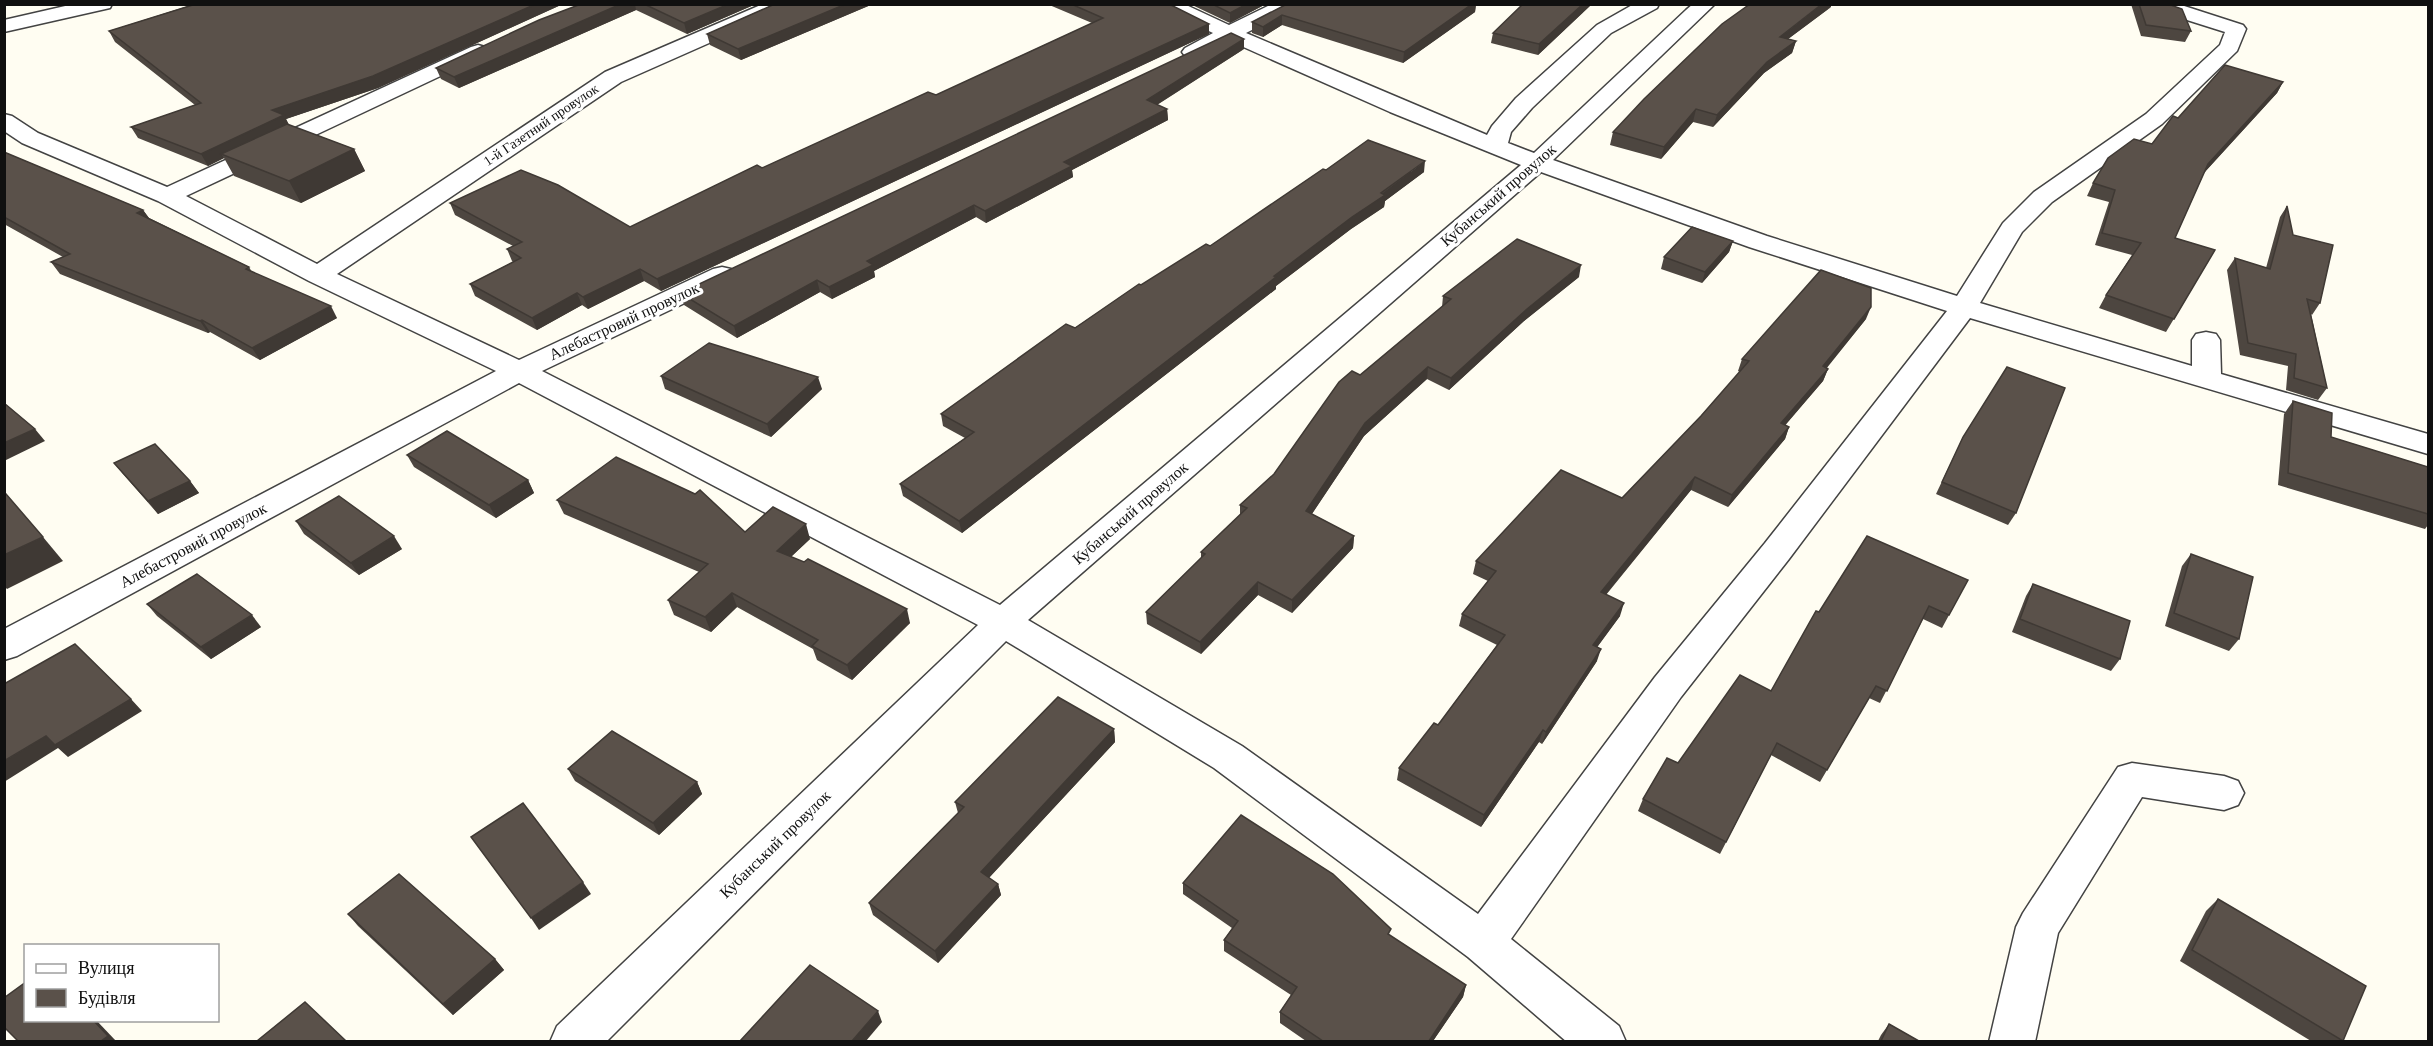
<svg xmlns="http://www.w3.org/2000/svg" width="2433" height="1046" viewBox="0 0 2433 1046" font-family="Georgia,serif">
	<rect width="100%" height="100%" fill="#fffdf2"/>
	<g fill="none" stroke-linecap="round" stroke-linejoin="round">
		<!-- minor casing -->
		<g stroke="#434343" stroke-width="3">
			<g id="minor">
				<path d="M74,4H112L110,8L4,32V20Z"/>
				<path d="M763,4H790L788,8L621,82L337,274L519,360L713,269L722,267L731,269L735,275L731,281L542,371L1000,605L1521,165L1390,112L1230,41C1216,48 1200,60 1185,56L1182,52L1185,48L1213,33L1160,8L1158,4H1184L1229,25L1272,4H1297L1295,8L1246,33L1487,135L1492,126L1516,98L1597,25L1634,4H1659L1657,8L1611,33L1532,108L1511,132L1508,143L1534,153L1686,10L1693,4H1715L1553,160L1767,236L1957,296L2003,223L2034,192L2146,114L2220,45L2225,32L2149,8L2147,4H2178L2243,25L2246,29L2237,51L2162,124L2052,202L2022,232L1980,303L2192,366V340L2196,334L2206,332L2216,334L2220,340L2221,374L2428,434V454L1970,318L1789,559L1681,697L1511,939L1619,1026L1626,1042H1567L1468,957L1214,768L1006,641L606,1042H550L557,1026L978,625L519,383L17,656L4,660V629L496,371L309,281L158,201L22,143L4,131V114L12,116L38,133L167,187L471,47L478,45L485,47L488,51L485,55L186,196L317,264L605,72ZM1541,172L1749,247L1947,311L1765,543L1655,677L1478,914L1242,746L1028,620Z"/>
				<path d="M2132,763L2224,776L2238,781L2244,793L2238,805L2224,810L2142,797L2058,933L2035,1042H1989L2016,927L2023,913L2118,767Z"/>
			</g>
		</g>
		<!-- minor -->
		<use href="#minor" fill="#fff" fill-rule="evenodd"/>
	</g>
	<!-- wall -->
	<g fill="#4d4640">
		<path d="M194,4H563L378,88L286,119L289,125L354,149L365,171L301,203L234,176L224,158L208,166L138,138L131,127L195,105L115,42L109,31Z"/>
		<path d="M581,4H756L687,34L636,10L459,88L441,79L436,68Z"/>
		<path d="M775,4H873L741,60L710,45L707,34Z"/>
		<path d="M1047,4H1169L1209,24V34L661,291L644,281L588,309L582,305L537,330L475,296L470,284L513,262L512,261L507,249L513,246L455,215L450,203L630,227L762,168L936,95L1092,23Z"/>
		<path d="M1190,4H1266L1230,23Z"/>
		<path d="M1287,4H1476L1475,12L1403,63L1282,25L1263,37L1252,33V22Z"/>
		<path d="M1592,4L1538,55L1491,43L1493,33Z"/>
		<path d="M2131,4H2168L2191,31L2185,42L2141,36Z"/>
		<path d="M1831,7L1788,39L1796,41L1792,53L1764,73L1713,127L1693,122L1661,159L1610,145L1613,132Z"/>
		<path d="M1244,49L1157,105L1167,109L1168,120L1072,170L1073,177L986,223L976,217L874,271L875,277L832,299L820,292L737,338L684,305L680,293Z"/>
		<path d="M2283,82L2277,93L2204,173L2175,238L2215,250L2166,332L2099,308L2106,295L2132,255L2095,245L2109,202L2087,196L2093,183L2152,144L2178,118Z"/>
		<path d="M4,152L143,210L149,218L249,267L252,272L337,318L260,360L210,332L208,333L60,274L51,262L63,257L4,224Z"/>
		<path d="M1326,170L1424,172L1385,201L1384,207L1351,229L1276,286V289L962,533L903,496L900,484L965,438L943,426L941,414L1141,285L1210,246Z"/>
		<path d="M2287,206L2293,235L2320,303L2312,315L2311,314L2327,388L2318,400L2286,390L2288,366L2240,355L2227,270L2235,258L2266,268L2280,217Z"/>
		<path d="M1733,241L1729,252L1702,283L1661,269L1664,257Z"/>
		<path d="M1579,277L1524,321L1449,390L1427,379L1364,436L1312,514L1354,536L1353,548L1292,613L1258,595L1201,654L1147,624L1146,612L1201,558V552L1240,515V505L1274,474L1360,375L1442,307L1443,296Z"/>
		<path d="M1866,319L1826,368L1828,369L1823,381L1785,425L1789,427L1785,439L1728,507L1691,490L1606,595L1620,616L1597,647V661L1542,744L1539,742L1481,827L1397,780L1399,768L1438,725L1497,645L1459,626L1462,614L1488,581L1473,574L1476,561L1622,498L1701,416L1740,372L1738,371L1742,359Z"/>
		<path d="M661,376L822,389L771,437L665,389Z"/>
		<path d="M2293,401L2331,437L2428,467V525L2425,529L2278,485L2284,414Z"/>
		<path d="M1963,437L2016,513L2008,525L1936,494Z"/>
		<path d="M407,455L528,480L534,493L496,518L414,467Z"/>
		<path d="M114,463L190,481L199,493L158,514L124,475Z"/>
		<path d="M557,500L745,532L810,539L791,557L910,623L852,680L817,660L813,649L737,607L711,632L674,615L668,600L699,572L564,514Z"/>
		<path d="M296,521L402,549L359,575L304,534Z"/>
		<path d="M2191,554L2239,639L2229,651L2165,626L2182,566Z"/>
		<path d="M1968,580L1942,628L1923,619L1880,703L1869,698L1820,782L1771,755L1720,854L1638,811L1643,799L1678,763L1771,691Z"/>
		<path d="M2033,584L2120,659L2111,671L2012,632L2026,596Z"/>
		<path d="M147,604L261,627L211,659L157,616Z"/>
		<path d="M1114,729L1115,742L989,878L998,884L1001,895L938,963L873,915L869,903L958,813L955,802Z"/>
		<path d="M568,769L697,782L702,794L659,835L575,781Z"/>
		<path d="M1183,883L1390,936L1466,985L1463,997L1433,1041H1306L1280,1023V1012L1291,995L1224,951V940L1232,928L1183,894Z"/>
		<path d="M2218,899L2343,1041H2311L2180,961L2206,911Z"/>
		<path d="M348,914L495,959L504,970L453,1015L358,926Z"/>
		<path d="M1889,1024L1919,1041H1878L1881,1035Z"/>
	</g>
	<!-- shaded-wall -->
	<g fill="#3f3934">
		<path d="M536,4H563L378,88L286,119L290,127L221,154L224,158L208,166L201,154L272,110Z"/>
		<path d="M621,4H635L636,10L459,88L454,77Z"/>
		<path d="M729,4H756L687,34L684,23Z"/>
		<path d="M846,4H873L741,60L738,49Z"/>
		<path d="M1247,4H1266L1230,23V13Z"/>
		<path d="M1472,4H1476L1475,12L1403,63L1404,52Z"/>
		<path d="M1583,4H1592L1538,55L1539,44Z"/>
		<path d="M1822,4H1831V7L1776,48L1780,37Z"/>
		<path d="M1282,15V25L1263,37V27Z"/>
		<path d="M1209,24V34L661,291L657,279Z"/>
		<path d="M1244,39V49L1147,111V100Z"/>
		<path d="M1796,41L1792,53L1764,73L1713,127L1717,115L1767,62Z"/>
		<path d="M2283,82L2277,93L2201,176L2208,164Z"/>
		<path d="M1167,109L1168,120L1072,170L1073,177L986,223L985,211L1064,162Z"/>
		<path d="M1696,109L1693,122L1661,159L1664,147Z"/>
		<path d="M354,149L365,171L301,203L289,181Z"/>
		<path d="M1425,161L1424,172L1385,201L1384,207L1351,229L1276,286V289L962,533L959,521L1274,276Z"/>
		<path d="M974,205L976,217L874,271L875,277L832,299L829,287L867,261Z"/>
		<path d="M143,210L151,221L137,213Z"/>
		<path d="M1733,241L1729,252L1702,283L1705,272Z"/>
		<path d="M1581,265L1579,277L1524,321L1449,390L1451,378L1527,309Z"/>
		<path d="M640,269L644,281L588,309L583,297Z"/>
		<path d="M817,280L820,292L737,338L734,326Z"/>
		<path d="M577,293L582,305L537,330L532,318Z"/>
		<path d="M331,306L337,318L260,360L252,348Z"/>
		<path d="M1871,307L1866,319L1818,379L1823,366Z"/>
		<path d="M202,320L210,332L208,333L200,321Z"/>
		<path d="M1428,367L1427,379L1364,436L1305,524L1306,511L1365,423Z"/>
		<path d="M1828,369L1823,381L1776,436L1781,423Z"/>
		<path d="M818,377L822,389L771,437L767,424Z"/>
		<path d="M1789,427L1785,439L1728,507L1732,495Z"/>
		<path d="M35,429L45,441L4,461V443Z"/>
		<path d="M1695,477L1691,490L1597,605L1601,592Z"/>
		<path d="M528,480L534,493L496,518L489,505Z"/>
		<path d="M190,481L199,493L158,514L148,501Z"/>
		<path d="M806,524L810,539L782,565L777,551Z"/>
		<path d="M394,536L402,549L359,575L351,563Z"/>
		<path d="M1354,536L1353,548L1292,613V600Z"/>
		<path d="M43,537L63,561L7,589L4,586V555Z"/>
		<path d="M1258,582V595L1201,654L1200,642Z"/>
		<path d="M732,593L737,607L711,632L705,617Z"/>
		<path d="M1624,603L1620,616L1590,657L1593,645Z"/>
		<path d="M907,609L910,623L852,680L847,665Z"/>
		<path d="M252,615L261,627L211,659L201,647Z"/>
		<path d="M1601,649L1597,661L1542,744L1546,732Z"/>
		<path d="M131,699L142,711L68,757L58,748L4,782V761L46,736Z"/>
		<path d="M1114,729L1115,742L983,884L981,872Z"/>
		<path d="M1543,730L1539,742L1481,827L1484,815Z"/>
		<path d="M697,782L702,794L659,835L653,823Z"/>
		<path d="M583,882L591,894L539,930L531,918Z"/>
		<path d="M998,884L1001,895L938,963L935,951Z"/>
		<path d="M495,959L504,970L453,1015L443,1004Z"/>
		<path d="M1466,985L1463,997L1433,1041H1429Z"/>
		<path d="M878,1011L882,1022L866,1041H852Z"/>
		<path d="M93,1020H96L116,1041H101Z"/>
	</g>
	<!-- building -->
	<g fill="#5a514a" stroke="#3f3934" stroke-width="1.5">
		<path d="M196,4H536L373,76L272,110L284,115L201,154L131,127L201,103L109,31Z"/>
		<path d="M581,4H621L454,77L436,68L539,20Z"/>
		<path d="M644,4H729L684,23Z"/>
		<path d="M775,4H846L738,49L707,34Z"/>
		<path d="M1071,4H1169L1209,24L657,279L640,269L583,297L577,293L532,318L470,284L521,258L507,249L522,242L450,203L521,170L558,185L630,227L757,165L762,168L928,92L936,95L1103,18Z"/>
		<path d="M1212,4H1247L1230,13Z"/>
		<path d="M1287,4H1472L1404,52L1282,15L1263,27L1252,22Z"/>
		<path d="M1523,4H1583L1539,44L1493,33Z"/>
		<path d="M1750,4H1822L1780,37L1796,41L1767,62L1717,115L1696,109L1664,147L1613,132L1644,99L1722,24Z"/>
		<path d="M2139,4H2168L2182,9L2191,31L2146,25Z"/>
		<path d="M1231,33L1244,39L1147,100L1167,109L1064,162L1072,166L985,211L974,205L867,261L873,265L829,287L817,280L734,326L680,293Z"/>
		<path d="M2225,65L2283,82L2208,164L2175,238L2215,250L2174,319L2106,295L2141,243L2102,233L2115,190L2093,183L2108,158L2134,139L2152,144L2173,116L2178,118Z"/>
		<path d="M287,124L354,149L289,181L221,154Z"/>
		<path d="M1368,140L1425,161L1381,193L1385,195L1352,217L1274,276L1276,277L959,521L900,484L974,432L941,414L1066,324L1075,328L1139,284L1141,285L1206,244L1210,246L1323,169L1326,170Z"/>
		<path d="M4,152L143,210L137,213L249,267L246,269L331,306L252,348L202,320L200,321L51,262L70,254L4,217Z"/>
		<path d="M2287,206L2293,235L2333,245L2320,303L2307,299L2327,388L2294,378L2296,354L2248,343L2235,258L2270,269Z"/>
		<path d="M1692,227L1733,241L1705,272L1664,257Z"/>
		<path d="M1517,239L1581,265L1527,309L1451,378L1428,367L1365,423L1306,511L1354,536L1292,600L1258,582L1200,642L1146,612L1205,554L1201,552L1247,508L1240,505L1274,474L1339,382L1352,371L1360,375L1451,299L1443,296Z"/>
		<path d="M1821,270L1871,288V307L1823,366L1828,369L1781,423L1789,427L1732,495L1695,477L1601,592L1624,603L1593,645L1601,649L1546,732L1543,730L1484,815L1399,768L1434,723L1438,725L1505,635L1462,614L1496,571L1476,561L1561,470L1622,498L1701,416L1749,361L1742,359Z"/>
		<path d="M709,343L818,377L767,424L661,376Z"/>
		<path d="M2007,367L2065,388L2016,513L1942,482L1963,437Z"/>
		<path d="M2293,401L2332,413L2331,437L2428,467V514L2288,473Z"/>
		<path d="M4,403L35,429L4,443Z"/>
		<path d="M447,431L528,480L489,505L407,455Z"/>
		<path d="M155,444L190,481L148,501L114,463Z"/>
		<path d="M616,457L695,494L700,490L745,532L773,507L806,524L777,551L804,562L808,559L907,609L847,665L812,646L818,640L732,593L705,617L668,600L708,564L557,500Z"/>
		<path d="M6,494L43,537L4,555V495Z"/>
		<path d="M339,496L394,536L351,563L296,521Z"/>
		<path d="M1867,536L1968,580L1949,615L1929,606L1887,691L1876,686L1827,770L1777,743L1726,842L1643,799L1667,758L1678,763L1740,675L1771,691L1816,611L1819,612Z"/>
		<path d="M2191,554L2253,577L2239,639L2174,613Z"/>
		<path d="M197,574L252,615L201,647L147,604Z"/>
		<path d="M2033,584L2130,621L2120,659L2020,619Z"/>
		<path d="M75,644L131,699L55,745L46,736L4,761V684Z"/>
		<path d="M1058,697L1114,729L981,872L998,884L935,951L869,903L964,807L955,802Z"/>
		<path d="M612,731L697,782L653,823L568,769Z"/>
		<path d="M523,803L583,882L531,918L471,837Z"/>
		<path d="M1241,815L1333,874L1391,929L1388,934L1466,985L1429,1041H1323L1280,1012L1297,987L1224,940L1238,921L1183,883Z"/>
		<path d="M399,874L495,959L443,1004L348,914Z"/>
		<path d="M2218,899L2366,986L2343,1041L2192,950Z"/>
		<path d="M810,965L878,1011L852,1041H740Z"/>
		<path d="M26,982V1020H93L108,1036L101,1041H18L4,1027V998Z"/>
		<path d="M305,1002L346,1041H257Z"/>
		<path d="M1889,1024L1919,1041H1881Z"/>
	</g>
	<g text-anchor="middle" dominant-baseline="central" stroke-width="6" stroke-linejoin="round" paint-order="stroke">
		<!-- far-street labels -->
		<g font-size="14" fill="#101010" stroke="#fff">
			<text transform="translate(541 125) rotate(-34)">1-й Газетний провулок</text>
		</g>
		<!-- street labels -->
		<g font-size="16" fill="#101010" stroke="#fff">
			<text transform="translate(1498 195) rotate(-41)">Кубанський провулок</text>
			<text transform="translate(624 321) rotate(-25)">Алебастровий провулок</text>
			<text transform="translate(1130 513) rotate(-41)">Кубанський провулок</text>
			<text transform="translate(193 545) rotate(-28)">Алебастровий провулок</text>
			<text transform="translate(775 844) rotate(-44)">Кубанський провулок</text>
		</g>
	</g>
	<!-- border -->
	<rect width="2433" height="1046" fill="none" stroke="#101010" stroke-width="12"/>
	<!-- legend -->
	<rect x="24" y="944" width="195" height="78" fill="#ffffff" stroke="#9f9f9f" stroke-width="1.5"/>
	<rect x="36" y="964" width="30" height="9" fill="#ffffff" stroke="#9f9f9f" stroke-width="1.5"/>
	<text x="78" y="974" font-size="18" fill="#101010">Вулиця</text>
	<rect x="36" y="989" width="30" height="18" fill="#5a514a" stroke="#9f9f9f" stroke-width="1.5"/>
	<text x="78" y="1004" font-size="18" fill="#101010">Будівля</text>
</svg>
